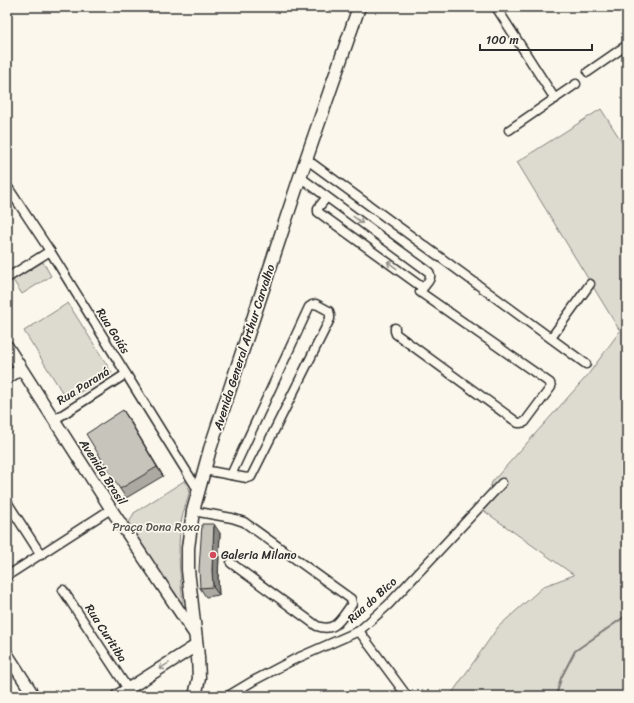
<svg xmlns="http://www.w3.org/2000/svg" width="634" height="703" viewBox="0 0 634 703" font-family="Sriracha,sans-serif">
	<rect width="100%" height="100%" fill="#fbf7ec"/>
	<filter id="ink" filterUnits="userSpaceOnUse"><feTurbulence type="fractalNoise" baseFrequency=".025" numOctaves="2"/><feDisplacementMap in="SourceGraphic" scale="8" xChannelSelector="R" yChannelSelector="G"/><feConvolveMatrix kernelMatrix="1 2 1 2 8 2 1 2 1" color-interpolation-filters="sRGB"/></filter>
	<g filter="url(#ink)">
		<!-- green -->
		<g fill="#dddad0" stroke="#84827e">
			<path d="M601,109L627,150V696H450L498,627L544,586L574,575L484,511L492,482L587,376L620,331L517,162Z"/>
			<path d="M43,262L51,276L22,294L13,280Z"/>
			<path d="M68,303L112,373L67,400L24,331Z"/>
			<path d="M184,481L190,490C187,501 183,512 181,523C177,550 180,576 183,602L180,605L127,527L134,513Z"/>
		</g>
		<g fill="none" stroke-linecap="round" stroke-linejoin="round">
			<!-- stream -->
			<path stroke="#7b7a75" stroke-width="2" d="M556,696L561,678L575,651L627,615"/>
			<!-- street casing -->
			<g stroke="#2b2b2b" stroke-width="11">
				<g id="street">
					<path d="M496,7L555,99"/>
					<path d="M588,72L627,45"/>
					<path d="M509,130L576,84"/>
					<path d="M306,159L586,364"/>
					<path d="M300,177L327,197L429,272C433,278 426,284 423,288L318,212V208L327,197"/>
					<path d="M7,186L50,251L198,490"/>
					<path d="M7,278L50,251"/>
					<path d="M316,304L329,311L330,315V319L251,477L247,478L231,475L309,307L312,305Z"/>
					<path d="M395,328V331L396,334L518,423H520L525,422L551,387L550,383L420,292"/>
					<path d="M551,338L590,284"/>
					<path d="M54,420L126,374"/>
					<path d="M204,470L231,475"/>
					<path d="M7,502L41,555"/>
					<path d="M193,511L232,518L244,522L351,599L352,604C341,618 336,633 317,626L231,563"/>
					<path d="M7,576L111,509"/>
					<path d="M63,590L128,689"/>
					<path d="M359,631L407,696"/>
					<path d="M228,696L253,681L293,660L359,631L388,605L502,483"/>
				</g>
			</g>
			<!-- secondary casing -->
			<g stroke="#2b2b2b" stroke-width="14">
				<g id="secondary">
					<path d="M7,346L111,509L196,636"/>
					<path d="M7,378L21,369"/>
					<path d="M7,654L34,696"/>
					<path d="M117,696L197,645"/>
				</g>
			</g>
			<!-- primary casing -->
			<g stroke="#2b2b2b" stroke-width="15">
				<path id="primary" d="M195,696L199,678L198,657L188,570V548L193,511L210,449L300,177L359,7"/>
			</g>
			<!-- street -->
			<use href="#street" stroke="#fbf7ec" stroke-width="8"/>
			<!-- secondary -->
			<use href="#secondary" stroke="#fbf7ec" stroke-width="11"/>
			<!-- primary -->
			<use href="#primary" stroke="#fbf7ec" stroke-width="12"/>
		</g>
		<!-- wall -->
		<g fill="#aba9a2" stroke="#2b2b2b">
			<path d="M123,410L129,419L163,476L126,498L120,489Z"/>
			<path d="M220,533L218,578L219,595L206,597L200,588Z"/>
		</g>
		<!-- shaded-wall -->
		<g fill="#8b8984" stroke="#2b2b2b">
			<path d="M123,410L129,419L163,476L157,467Z"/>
			<path d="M214,524L220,533L218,578L219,595L213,587L212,570Z"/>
		</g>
		<!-- building -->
		<g fill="#c7c4bc" stroke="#2b2b2b">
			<path d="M123,410L157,467L120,489L86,434Z"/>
			<path d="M202,524H214L212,570L213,587L200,588L199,569Z"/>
		</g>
		<!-- one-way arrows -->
		<defs><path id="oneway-shaft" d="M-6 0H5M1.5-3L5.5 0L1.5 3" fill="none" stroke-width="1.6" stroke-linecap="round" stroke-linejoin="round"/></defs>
		<g stroke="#93918c">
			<use href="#oneway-shaft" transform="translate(358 220) rotate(36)"/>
			<use href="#oneway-shaft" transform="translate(392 265) rotate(-144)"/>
			<use href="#oneway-shaft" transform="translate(164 666) rotate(148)"/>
		</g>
	</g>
	<!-- markers -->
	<circle fill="#d1495b" stroke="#fbf7ec" stroke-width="1.5" cx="213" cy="555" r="4"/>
	<g text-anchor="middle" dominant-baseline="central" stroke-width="3.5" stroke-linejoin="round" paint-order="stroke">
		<!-- street labels -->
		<g font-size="12" fill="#2b2b2b" stroke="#fbf7ec">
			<text transform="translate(113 331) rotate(58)">Rua Goiás</text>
			<text transform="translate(244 347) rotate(-72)">Avenida General Arthur Carvalho</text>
			<text transform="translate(83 386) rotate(-32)">Rua Paraná</text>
			<text transform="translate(103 472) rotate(57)">Avenida Brasil</text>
			<text transform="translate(372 600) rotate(-42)">Rua do Bico</text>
			<text transform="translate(106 633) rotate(57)">Rua Curitiba</text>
		</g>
		<!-- park labels -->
		<g font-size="12" fill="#585754" stroke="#fbf7ec">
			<text x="156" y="527">Praça Dona Roxa</text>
		</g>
		<!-- poi labels -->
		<g font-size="12" fill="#2b2b2b" stroke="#fbf7ec" text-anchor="start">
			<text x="221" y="555">Galeria Milano</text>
		</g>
	</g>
	<!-- margin -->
	<rect width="634" height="703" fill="none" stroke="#fbf7ec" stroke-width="24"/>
	<rect x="12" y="12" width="610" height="679" fill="none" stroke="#2b2b2b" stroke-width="1.5" filter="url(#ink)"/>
	<!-- scale -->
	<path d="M480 44v6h112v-6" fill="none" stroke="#2b2b2b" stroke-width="2"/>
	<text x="486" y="44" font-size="12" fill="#2b2b2b" stroke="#fbf7ec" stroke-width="3" paint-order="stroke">100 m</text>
</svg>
